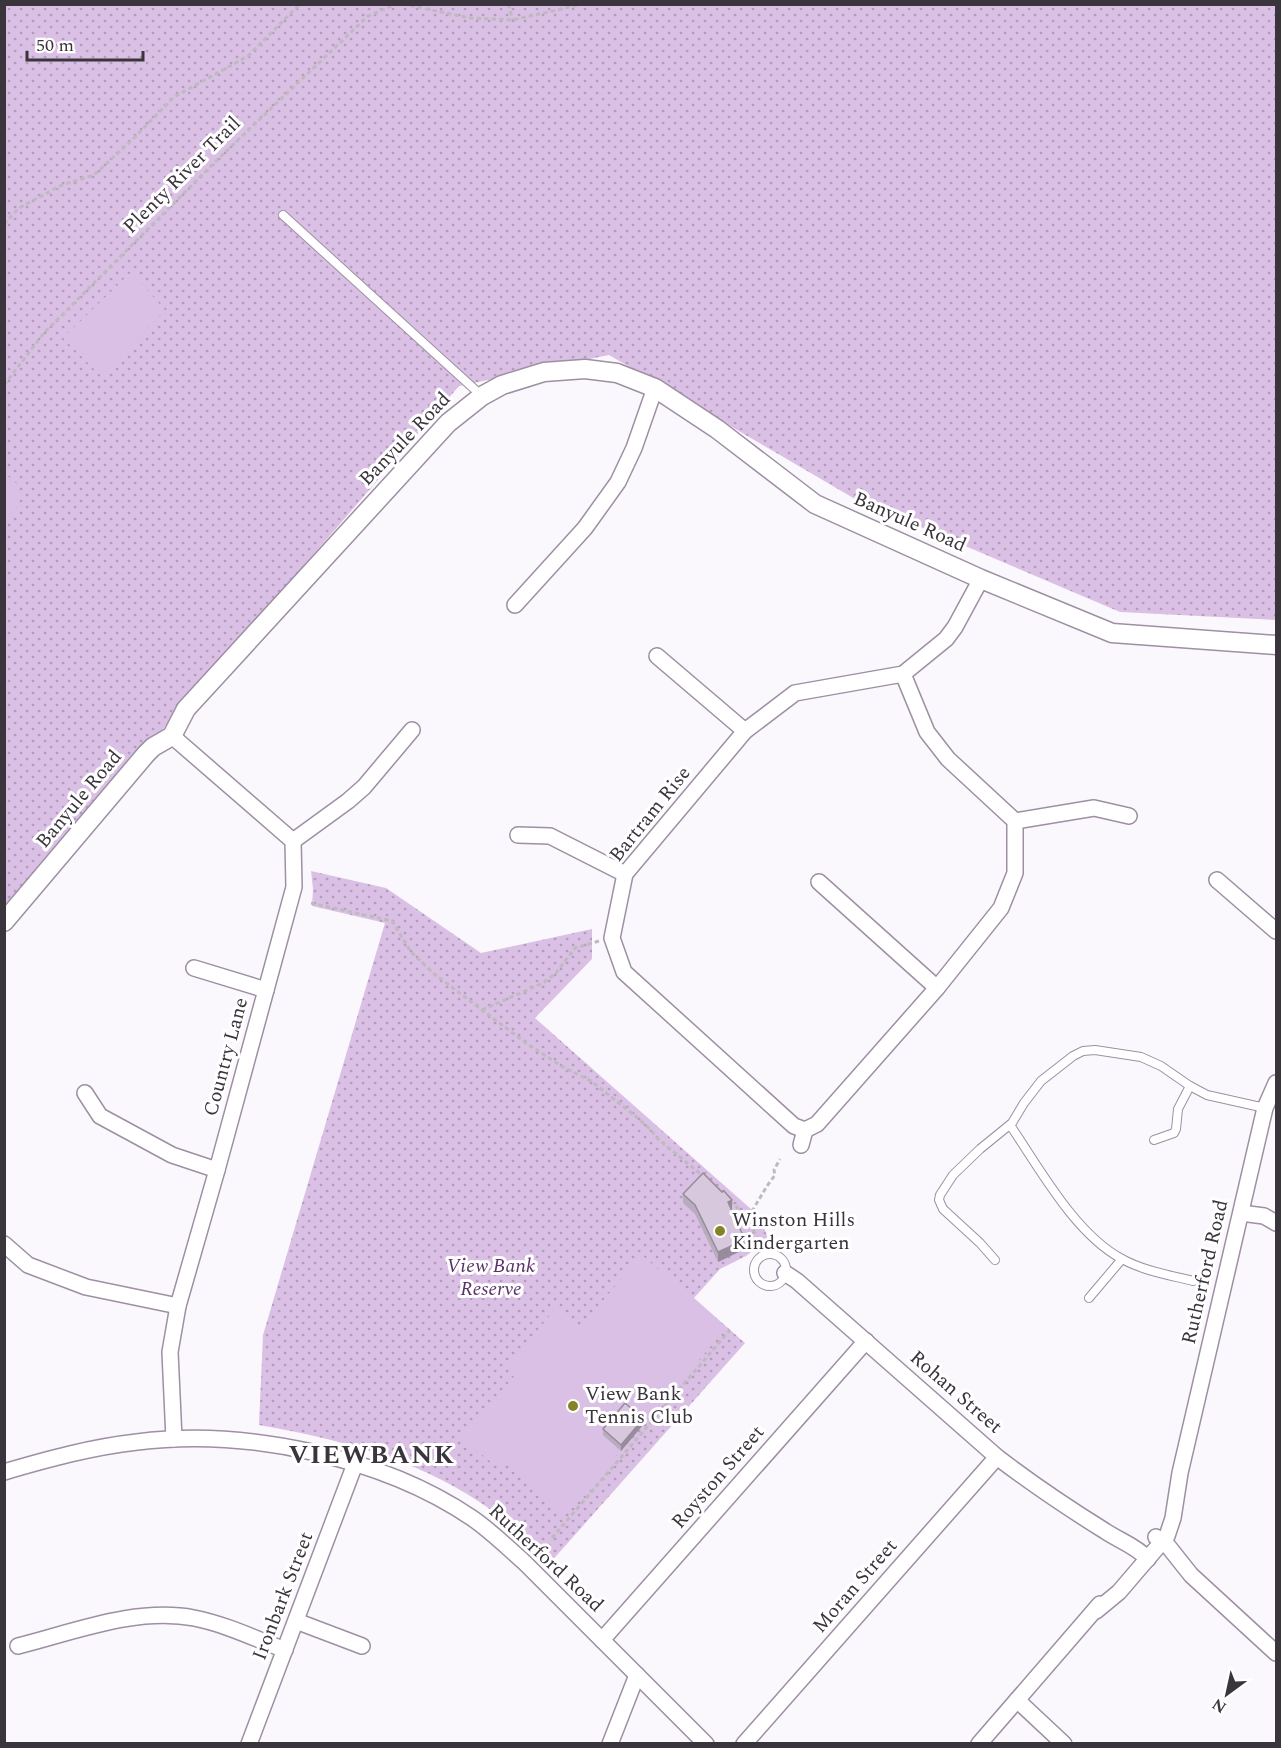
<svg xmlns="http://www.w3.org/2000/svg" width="1281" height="1748" viewBox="0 0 1281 1748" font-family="Spectral,serif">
	<defs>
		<pattern id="grass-dots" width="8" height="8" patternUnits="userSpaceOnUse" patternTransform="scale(1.5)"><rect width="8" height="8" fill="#dbc0e5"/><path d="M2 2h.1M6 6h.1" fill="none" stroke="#b39dbb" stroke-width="1.8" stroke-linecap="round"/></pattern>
	</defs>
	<rect width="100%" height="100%" fill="#fbf8fd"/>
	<!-- grass -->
	<g fill="url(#grass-dots)">
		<path d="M4,5H1276V620L1120,612L855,499L609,355L459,386L5,912Z"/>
		<path d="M311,871L386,888L481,953L592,929V959L535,1018L760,1217L769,1241L758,1247L746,1256L720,1269L694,1298L745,1343L550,1563C528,1542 507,1520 481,1503C414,1458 338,1439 259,1425L263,1335L385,923L312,906L313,889Z"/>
	</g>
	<!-- pitch -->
	<g fill="#dbc0e5">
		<path d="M131,272L165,310L101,376L63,338Z"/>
		<path d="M5,475C26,484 24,507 5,517Z"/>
		<path d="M642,1255L726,1329L564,1515L506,1464L492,1463L462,1438L515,1375L507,1367L556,1308L579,1328Z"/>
	</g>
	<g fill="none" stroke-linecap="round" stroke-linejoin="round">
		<!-- service casing -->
		<g stroke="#9e8fa3" stroke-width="10">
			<g id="service">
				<path d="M283,215L482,396"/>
				<path d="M1010,1125C1040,1169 1075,1234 1122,1259C1144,1271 1169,1275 1193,1281"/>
				<path d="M1154,1140L1174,1133L1176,1129L1178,1109L1190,1086"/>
				<circle cx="770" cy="1270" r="16"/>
				<path d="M995,1260L980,1243L943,1209L939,1200L940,1195L953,1175L980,1149L1012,1123L1024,1103L1041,1081L1073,1056L1083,1051L1095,1050L1141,1057L1161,1066L1190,1086L1207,1095L1265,1108"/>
				<path d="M1089,1298L1122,1259"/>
			</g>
		</g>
		<!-- minor casing -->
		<g stroke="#9e8fa3" stroke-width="18">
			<g id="minor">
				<path d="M515,605L585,528L618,482L634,448L655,388"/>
				<path d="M657,656L745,731"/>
				<path d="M903,674L927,732L948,759L1015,821V873L1001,908L937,988L817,1124L805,1130L794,1126L624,972L612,938L625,874L745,731L795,693L903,674L946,639L955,627L981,579"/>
				<path d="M172,736L293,841L294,887L217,1170L178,1306L170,1352L174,1439"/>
				<path d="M1015,821L1094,808L1129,816"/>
				<path d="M518,835L550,836L625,874"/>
				<path d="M293,841L348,801L364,787L412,730"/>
				<path d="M1217,880L1276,931"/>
				<path d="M819,882L937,988"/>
				<path d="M194,968L266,990"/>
				<path d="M85,1093L100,1116L172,1155L217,1170"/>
				<path d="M801,1145L805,1130"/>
				<path d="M1241,1213L1264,1216L1276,1223"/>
				<path d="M4,1244L28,1265L86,1287L178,1306"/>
				<path d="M785,1273L797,1281L997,1457C1031,1483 1068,1508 1105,1531C1120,1541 1136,1546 1148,1559"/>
				<path d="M4,1472C48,1459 92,1447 137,1442C245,1428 382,1457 472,1518C491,1531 507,1547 524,1562L706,1744"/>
				<path d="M1156,1537L1168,1546L1191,1575L1276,1653"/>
				<path d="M1096,1611L1119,1592L1167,1536L1173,1518L1180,1473L1265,1108L1276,1083"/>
				<path d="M296,1621L362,1646"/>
				<path d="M602,1640L866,1341"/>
				<path d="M18,1646C74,1632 136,1607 194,1618C225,1624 256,1639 285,1650"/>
				<path d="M1017,1700L1064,1744"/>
				<path d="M249,1744L355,1464"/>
				<path d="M610,1744L637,1675"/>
				<path d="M744,1744L997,1457"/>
				<path d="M979,1744L1100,1604"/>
			</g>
		</g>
		<!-- tertiary casing -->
		<g stroke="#9e8fa3" stroke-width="21">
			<path id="tertiary" d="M4,922L146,754L153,747L172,736L186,709L448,423L482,396L502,385L544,372L585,369L617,373L655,388L717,429L815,504L981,579L1112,633L1276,645"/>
		</g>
		<!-- path -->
		<g stroke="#bebac0" stroke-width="3" stroke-dasharray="4.5 3" stroke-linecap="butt">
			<path d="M403,4L470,18L513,20L583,4"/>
			<path d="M508,4L513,20"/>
			<path d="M4,224L19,208L62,185L94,175L131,141L174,97L248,56L300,4"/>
			<path d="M4,385L44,333L216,161L368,16L396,4"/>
			<path d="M311,903L392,921L411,952L433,973L526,1043L563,1067L591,1081L634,1115L650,1129L658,1139L703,1176"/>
			<path d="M482,1010L543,983L556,973L575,948L599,941"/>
			<path d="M730,1201L748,1218L761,1247L760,1257"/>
			<path d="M748,1218L767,1186L775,1175L774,1170L780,1159"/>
			<path d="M552,1538L730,1330"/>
		</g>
		<!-- service -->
		<use href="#service" stroke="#fff" stroke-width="8"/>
		<!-- minor -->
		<use href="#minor" stroke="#fff" stroke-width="15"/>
		<!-- tertiary -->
		<use href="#tertiary" stroke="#fff" stroke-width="18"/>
	</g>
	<!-- wall -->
	<g fill="#b9acbe">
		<path d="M683,1194L732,1209H731L745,1249L718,1262L695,1214L683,1203Z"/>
		<path d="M643,1425L621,1451L603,1435V1429Z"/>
	</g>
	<!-- shaded-wall -->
	<g fill="#968c9b">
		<path d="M732,1200V1209L728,1211V1202Z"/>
		<path d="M745,1240V1249L718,1262V1252Z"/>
		<path d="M643,1419V1425L621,1451V1445Z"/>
	</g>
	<!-- building -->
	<g fill="#d7c8dd" stroke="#968c9b" stroke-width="1.5">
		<path d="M703,1173L722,1192L724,1191L732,1200L728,1202L745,1240L718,1252L695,1205L683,1194Z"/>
		<path d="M625,1403L643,1419L621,1445L603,1429Z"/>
	</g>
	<!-- markers -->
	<g fill="#86822a" stroke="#fff" stroke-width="2">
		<circle cx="720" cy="1231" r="6"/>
		<circle cx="573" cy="1406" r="6"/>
	</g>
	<g text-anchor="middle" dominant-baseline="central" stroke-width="6" stroke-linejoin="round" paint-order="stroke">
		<!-- street labels -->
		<g font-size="20" fill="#3a343c" stroke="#fff">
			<text transform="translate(182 175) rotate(-45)">Plenty River Trail</text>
			<text transform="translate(405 439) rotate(-46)">Banyule Road</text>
			<text transform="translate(910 522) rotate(24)">Banyule Road</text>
			<text transform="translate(79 799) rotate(-50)">Banyule Road</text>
			<text transform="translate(650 814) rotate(-51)">Bartram Rise</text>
			<text transform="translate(226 1057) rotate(-75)">Country Lane</text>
			<text transform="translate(1205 1272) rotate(-77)">Rutherford Road</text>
			<text transform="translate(956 1392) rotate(41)">Rohan Street</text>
			<text transform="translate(718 1477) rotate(-49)">Royston Street</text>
			<text transform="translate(546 1558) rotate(43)">Rutherford Road</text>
			<text transform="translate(855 1586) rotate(-49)">Moran Street</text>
			<text transform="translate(283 1596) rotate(-69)">Ironbark Street</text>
		</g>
		<!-- poi labels -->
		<g font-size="20" fill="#3a343c" stroke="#fff" text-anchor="start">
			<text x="732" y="1220">Winston Hills<tspan x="732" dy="23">Kindergarten</tspan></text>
			<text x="585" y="1394">View Bank<tspan x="585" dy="23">Tennis Club</tspan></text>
		</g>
		<!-- park labels -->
		<g font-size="20" font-style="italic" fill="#5a3069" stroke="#fff">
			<text x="491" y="1266">View Bank<tspan x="491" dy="23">Reserve</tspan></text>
		</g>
		<!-- district labels -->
		<g font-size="26" font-weight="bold" letter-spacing="1.5" fill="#3a343c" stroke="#fff">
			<text x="372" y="1455">VIEWBANK</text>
		</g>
	</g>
	<!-- border -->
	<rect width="1281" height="1748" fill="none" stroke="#3a343c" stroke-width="12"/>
	<!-- north arrow -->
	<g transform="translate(1227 1694) rotate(213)" stroke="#ffffff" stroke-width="4.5" paint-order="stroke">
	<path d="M0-4.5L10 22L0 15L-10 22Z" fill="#3a343c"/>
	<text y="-9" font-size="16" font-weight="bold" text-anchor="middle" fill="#3a343c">N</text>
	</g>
	<!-- scale -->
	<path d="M27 51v9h116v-9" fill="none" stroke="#3a343c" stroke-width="3"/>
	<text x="36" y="51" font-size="18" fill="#3a343c" stroke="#ffffff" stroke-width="4.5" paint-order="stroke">50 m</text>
</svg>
